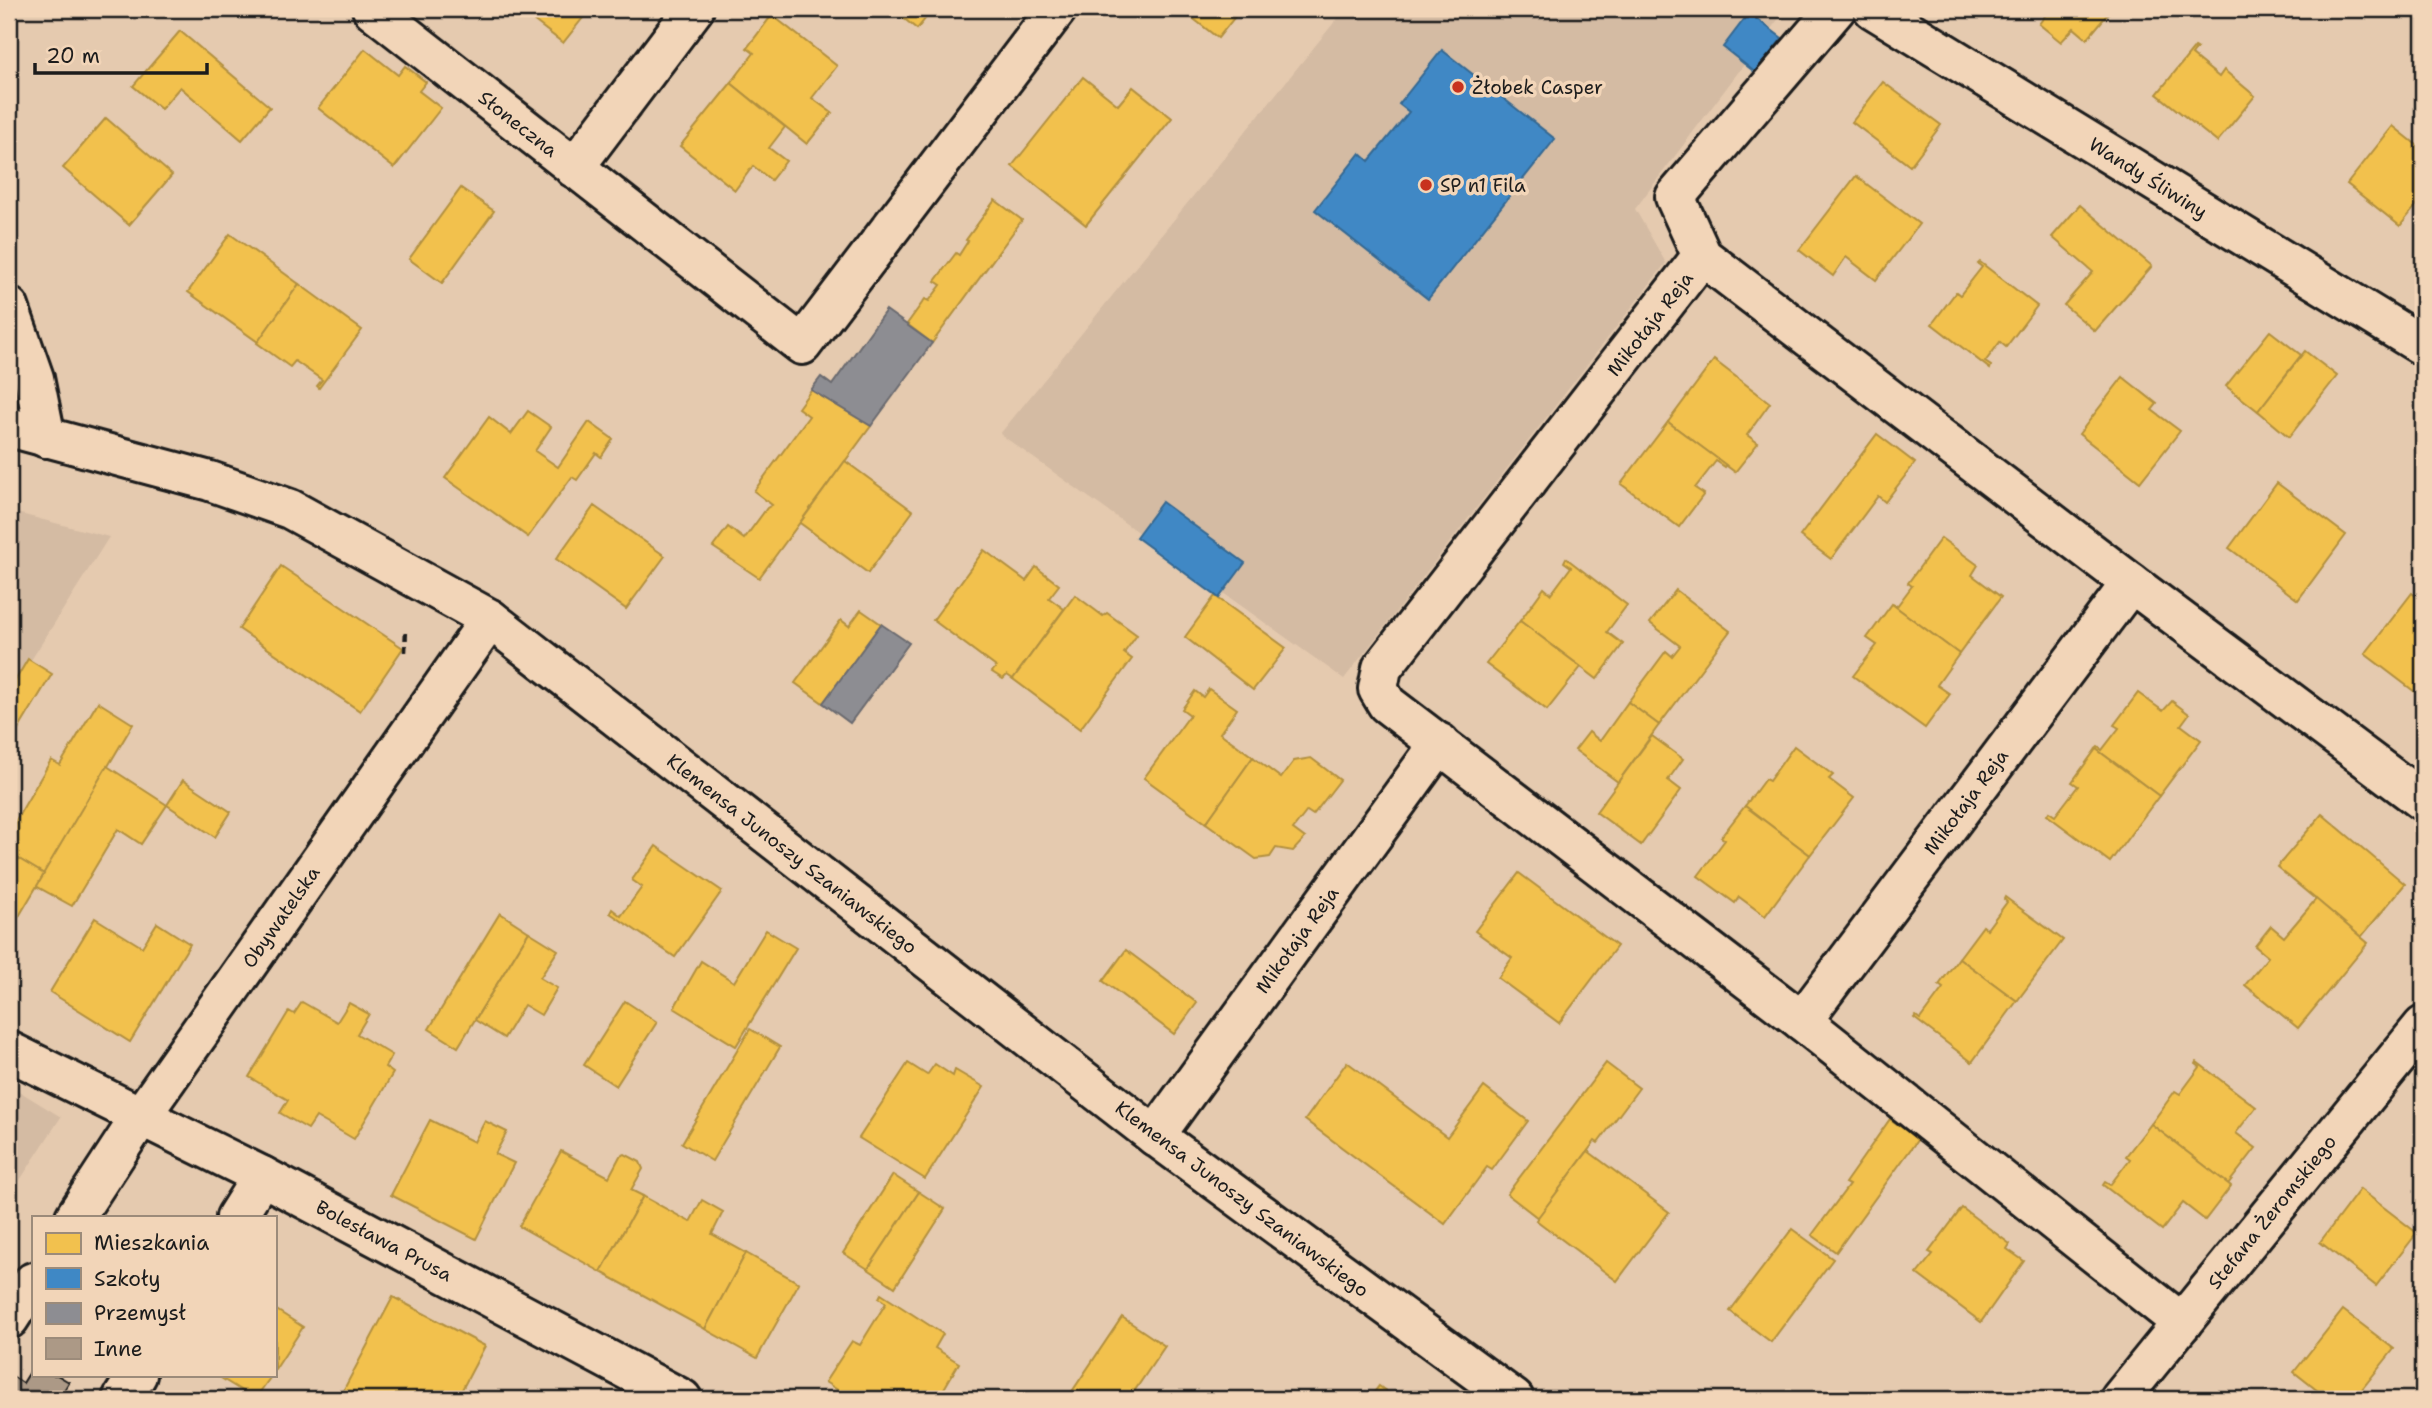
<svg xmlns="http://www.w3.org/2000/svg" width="2432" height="1408" viewBox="0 0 2432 1408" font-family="'Shantell Sans',sans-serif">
	<rect width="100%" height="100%" fill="#e5caaf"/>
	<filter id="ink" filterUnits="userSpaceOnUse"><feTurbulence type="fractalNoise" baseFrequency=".0143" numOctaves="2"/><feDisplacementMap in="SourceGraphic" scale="14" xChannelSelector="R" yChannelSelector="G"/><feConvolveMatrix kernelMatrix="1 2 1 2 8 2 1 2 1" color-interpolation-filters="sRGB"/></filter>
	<g filter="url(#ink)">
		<!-- built -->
		<g fill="#d4bba3">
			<path d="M1345,9H1786L1635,209L1666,263L1344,679L1000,434Z"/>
			<path d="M9,511L109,537L9,695Z"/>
			<path d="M9,1085L61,1117L9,1197Z"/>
		</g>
		<!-- homes -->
		<g fill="#f2c14e" stroke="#b2903f" stroke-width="2">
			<path d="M519,9H580L586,14L563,43Z"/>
			<path d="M892,9H933L917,29Z"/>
			<path d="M1181,9H1241L1218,38Z"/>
			<path d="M2050,9H2112L2087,39L2074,28L2061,42L2039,24Z"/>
			<path d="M772,15L837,66L812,98L832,113L807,144L731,83L754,53L747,48Z"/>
			<path d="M180,31L270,107L242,140L180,87L161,109L133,86Z"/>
			<path d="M2195,47L2197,48L2192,55L2219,77L2224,70L2255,96L2217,142L2157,94Z"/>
			<path d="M365,49L398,75L405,66L426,82L419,91L441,108L394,168L318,108Z"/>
			<path d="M1083,77L1118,105L1133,87L1172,118L1086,225L1012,166Z"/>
			<path d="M1883,82L1941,125L1910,166L1852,122Z"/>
			<path d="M731,83L785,127L769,148L786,161L771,180L753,166L735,190L680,146Z"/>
			<path d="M106,118L172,175L129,225L63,168Z"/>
			<path d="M2393,126L2423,150V197L2400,226L2347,184Z"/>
			<path d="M1856,176L1919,224L1876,280L1846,257L1833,276L1799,250Z"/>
			<path d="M461,188L494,211L442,283L409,259Z"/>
			<path d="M995,200L1022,220L932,343L907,324L925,299L929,301L941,285L935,281L956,253L959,255L968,241L966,240Z"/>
			<path d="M2080,205L2152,266L2095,331L2064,305L2093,272L2052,237Z"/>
			<path d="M230,234L299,284L258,342L188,292Z"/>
			<path d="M1980,262L2037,306L2006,347L2000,342L1985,362L1991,366L1990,369L1932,324L1956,292L1960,295L1982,267L1978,264Z"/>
			<path d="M299,284L362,330L319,388L317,386L322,380L295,361L290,367L257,343Z"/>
			<path d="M2270,331L2301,355L2258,411L2226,386Z"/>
			<path d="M2305,351L2337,376L2289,437L2258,411Z"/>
			<path d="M1714,360L1770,403L1747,435L1758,443L1735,472L1668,422Z"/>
			<path d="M2123,377L2157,404L2152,410L2180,431L2140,482L2079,434Z"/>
			<path d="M811,390L871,426L759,578L713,547L728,527L744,539L767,508L772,505L754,491L809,416L798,408Z"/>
			<path d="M528,411L551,427L535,451L558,467L589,422L613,439L601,457L596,453L577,480L572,477L528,537L445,478L489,417L511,434Z"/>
			<path d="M1668,422L1726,465L1725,467L1716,461L1695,488L1704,494L1679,527L1621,484Z"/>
			<path d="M1877,434L1915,463L1885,502L1878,496L1831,559L1800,536Z"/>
			<path d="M845,461L913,511L868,573L800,523Z"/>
			<path d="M2277,483L2346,535L2298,600L2229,548Z"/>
			<path d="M594,506L665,556L626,609L556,559Z"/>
			<path d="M1941,538L1978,565L1972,575L2001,597L1959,654L1892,604L1897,606L1912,586L1908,583Z"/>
			<path d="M984,550L1026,581L1036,567L1059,585L1049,598L1064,609L1013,679L1007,675L1003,679L992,672L996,667L933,620Z"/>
			<path d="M1566,558L1627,605L1607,632L1623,644L1597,679L1520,621L1544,588L1551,594L1571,567L1564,562Z"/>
			<path d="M281,566L403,648L360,711L239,629Z"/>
			<path d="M1676,590L1730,631L1659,725L1628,702L1666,651L1672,656L1680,646L1650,623Z"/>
			<path d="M2412,593L2423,602V698L2365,654Z"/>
			<path d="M1075,595L1103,616L1107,613L1137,635L1124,653L1132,659L1080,729L1013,679Z"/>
			<path d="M1215,596L1286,648L1253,690L1185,637Z"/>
			<path d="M1892,604L1959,654L1937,685L1950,694L1925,728L1853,676L1877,645L1867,638Z"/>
			<path d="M861,610L881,624L823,703L795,683L841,620L849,626Z"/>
			<path d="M1520,621L1581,667L1547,710L1486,664Z"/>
			<path d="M28,659L52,674L9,745V691Z"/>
			<path d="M1209,689L1237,709L1220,733L1253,757L1206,823L1144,778L1190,715L1182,709L1195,691L1203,697Z"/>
			<path d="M2138,693L2163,711L2172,701L2189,714L2181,725L2201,740L2159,796L2096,749L2098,747L2102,750L2119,728L2114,725Z"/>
			<path d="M98,702L133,724L44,874L9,853V832L51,760L60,765Z"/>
			<path d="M1628,702L1659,725L1618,782L1575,750L1589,732L1600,741Z"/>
			<path d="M1652,736L1683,759L1668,780L1681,790L1641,845L1596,812Z"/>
			<path d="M1794,746L1833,775L1829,779L1854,798L1810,855L1745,806L1765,779L1769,781Z"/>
			<path d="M2096,749L2159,796L2110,862L2047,815L2049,812L2055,816L2078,786L2072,782Z"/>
			<path d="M1253,757L1281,778L1294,761L1311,758L1340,780L1313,815L1307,811L1293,829L1305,838L1293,851L1276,848L1270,857L1256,859L1206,823Z"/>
			<path d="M107,766L167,805L141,844L118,829L72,906L36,886Z"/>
			<path d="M183,780L231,812L215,837L167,805Z"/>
			<path d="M1745,806L1810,855L1765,916L1739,897L1735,903L1698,876L1725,840L1721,837Z"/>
			<path d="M2322,814L2405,884L2361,937L2277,867Z"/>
			<path d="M656,846L722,891L675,957L610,913L612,909L621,916L642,887L632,880Z"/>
			<path d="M9,853L44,874L9,933Z"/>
			<path d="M1519,873L1617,946L1559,1023L1498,978L1512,958L1475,931Z"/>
			<path d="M2005,897L2063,940L2017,1001L1959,958L1983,926L1987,929L2007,902L2004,899Z"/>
			<path d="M2316,899L2368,943L2298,1028L2245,985L2268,957L2255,946L2271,926L2284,937Z"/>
			<path d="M500,913L529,932L458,1047L429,1029Z"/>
			<path d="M95,918L142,947L157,923L190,944L130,1042L50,992Z"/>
			<path d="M766,930L796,948L736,1046L674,1008L701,961L734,982Z"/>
			<path d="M529,932L558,950L540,978L557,988L541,1015L524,1005L504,1038L475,1020Z"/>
			<path d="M1126,950L1197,1003L1174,1034L1103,981Z"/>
			<path d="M1959,958L2017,1001L1972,1062L1914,1018L1916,1016L1920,1019L1943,988L1939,985Z"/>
			<path d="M625,1001L657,1022L616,1086L584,1065Z"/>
			<path d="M302,1002L337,1022L349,1003L369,1014L357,1034L392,1055L385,1067L393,1073L354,1139L316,1117L308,1129L280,1113L288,1100L249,1077L289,1011L294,1014Z"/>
			<path d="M750,1029L780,1047L712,1161L682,1143Z"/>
			<path d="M1347,1062L1447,1137L1484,1087L1528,1121L1492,1170L1487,1167L1445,1224L1305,1120Z"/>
			<path d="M2197,1062L2256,1107L2236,1133L2256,1148L2228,1184L2151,1124L2175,1091L2180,1094L2200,1067L2196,1064Z"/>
			<path d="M908,1063L927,1075L935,1064L953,1076L955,1070L984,1087L925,1179L859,1138Z"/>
			<path d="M1606,1063L1639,1088L1598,1143L1595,1141L1538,1218L1507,1194Z"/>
			<path d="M1890,1119L1918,1139L1836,1252L1812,1235L1849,1185L1845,1183Z"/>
			<path d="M430,1120L474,1142L485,1121L507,1132L495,1154L514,1163L476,1239L391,1195Z"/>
			<path d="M2151,1124L2231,1186L2205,1220L2183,1203L2162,1230L2103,1185L2105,1182L2110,1185L2130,1159L2126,1156Z"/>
			<path d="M561,1151L609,1177L620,1156L625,1154L640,1162L643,1169L631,1190L643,1196L601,1272L519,1226Z"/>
			<path d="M1588,1151L1669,1212L1617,1281L1536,1220Z"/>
			<path d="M893,1175L919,1192L868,1269L843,1253Z"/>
			<path d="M2360,1189L2417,1233L2376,1286L2320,1242Z"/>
			<path d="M919,1192L945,1209L895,1287L868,1269Z"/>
			<path d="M643,1196L690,1222L702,1200L723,1212L712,1234L746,1253L705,1329L601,1272Z"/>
			<path d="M1962,1208L2010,1244L2007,1249L2024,1261L1981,1322L1917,1274L1933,1254L1929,1252Z"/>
			<path d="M1792,1229L1833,1259L1771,1342L1730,1311Z"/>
			<path d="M746,1253L799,1283L757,1358L705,1329Z"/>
			<path d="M881,1294L943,1334L935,1348L959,1363L938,1399H852L825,1382L852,1341L860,1345L886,1303L879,1298Z"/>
			<path d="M393,1297L485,1346L457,1399H436L421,1391L418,1399H359L343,1391Z"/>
			<path d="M275,1309L303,1327L275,1370Z"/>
			<path d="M2343,1310L2394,1349L2354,1399H2328L2294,1372Z"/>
			<path d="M1122,1317L1165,1346L1129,1399H1067Z"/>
			<path d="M216,1375H272L255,1399Z"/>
			<path d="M1379,1386L1397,1399H1369Z"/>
		</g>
		<!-- schools -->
		<g fill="#3f88c5" stroke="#346892" stroke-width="2">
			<path d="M1749,13L1782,38L1756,73L1723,47Z"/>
			<path d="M1442,50L1555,139L1428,299L1315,210L1360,153L1369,161L1409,112L1399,104Z"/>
			<path d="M1162,502L1245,563L1219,598L1136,537Z"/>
		</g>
		<!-- industry -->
		<g fill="#8d8d92" stroke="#6b6b6f" stroke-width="2">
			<path d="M886,310L932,343L871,426L811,390L821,377L832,385Z"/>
			<path d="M881,624L909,643L850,723L823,703Z"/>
		</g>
		<!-- building -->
		<path fill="#ac9986" stroke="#1c1c1c" stroke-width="2" d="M33,1367V1375H57L69,1382L59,1399H9V1381L12,1376L23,1383Z"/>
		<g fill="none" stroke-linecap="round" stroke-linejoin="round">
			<!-- minor casing -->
			<g stroke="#1c1c1c" stroke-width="44">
				<g id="minor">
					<path d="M372,9L802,345L1057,9"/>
					<path d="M1836,9L1675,197L1702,256L2131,583L2423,801"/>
					<path d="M1873,9L2423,346"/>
					<path d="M574,168L694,9"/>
					<path d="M1702,256L1382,668L1378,689L1387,704L1802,1021L2182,1323"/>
					<path d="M9,307L34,378L46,438"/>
					<path d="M9,427L210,481L290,509L490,619L1155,1136L1514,1399"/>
					<path d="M1802,1021L2131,583"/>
					<path d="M9,1051L262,1176L682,1399"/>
					<path d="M1155,1136L1440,743"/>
					<path d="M75,1217L141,1116L490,619"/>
					<path d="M236,1217L262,1176"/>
					<path d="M9,1319L33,1282"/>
					<path d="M122,1399L137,1375"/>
					<path d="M2120,1399L2423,1026"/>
				</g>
			</g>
			<!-- path -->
			<path stroke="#1c1c1c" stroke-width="4.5" stroke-dasharray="7 5" stroke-linecap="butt" d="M405,652L406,629"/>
			<!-- minor -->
			<use href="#minor" stroke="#f2d5b8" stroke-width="38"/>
		</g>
	</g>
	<!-- markers -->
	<g fill="#c8321e" stroke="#f2d5b8" stroke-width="2.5">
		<circle cx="1458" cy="87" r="7"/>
		<circle cx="1426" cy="185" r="7"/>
	</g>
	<g text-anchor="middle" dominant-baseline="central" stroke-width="7" stroke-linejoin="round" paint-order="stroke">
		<!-- poi labels -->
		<g font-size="19" fill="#1c1c1c" stroke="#f2d5b8" text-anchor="start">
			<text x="1472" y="87">Żłobek Casper</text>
			<text x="1440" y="185">SP n1 Fila</text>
		</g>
		<!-- street labels -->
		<g font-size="19" fill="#1c1c1c" stroke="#f2d5b8">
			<text transform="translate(518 124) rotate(38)">Słoneczna</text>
			<text transform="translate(2148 178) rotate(32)">Wandy Śliwiny</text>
			<text transform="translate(1650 324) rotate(-52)">Mikołaja Reja</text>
			<text transform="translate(1966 802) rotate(-53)">Mikołaja Reja</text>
			<text transform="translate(792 854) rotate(38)">Klemensa Junoszy Szaniawskiego</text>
			<text transform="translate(281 917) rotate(-55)">Obywatelska</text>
			<text transform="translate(1297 940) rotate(-54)">Mikołaja Reja</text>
			<text transform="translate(1242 1199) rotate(37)">Klemensa Junoszy Szaniawskiego</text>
			<text transform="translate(2272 1212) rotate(-51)">Stefana Żeromskiego</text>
			<text transform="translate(384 1241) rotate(28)">Bolesława Prusa</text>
		</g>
	</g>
	<!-- margin -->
	<rect width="2432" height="1408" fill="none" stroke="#f2d5b8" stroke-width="35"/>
	<rect x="18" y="18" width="2397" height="1373" fill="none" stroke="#1c1c1c" stroke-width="2.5" filter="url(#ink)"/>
	<!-- legend -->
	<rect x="32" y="1216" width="245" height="161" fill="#f2d5b8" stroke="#9c8b7a" stroke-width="2"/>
	<rect x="46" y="1233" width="35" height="21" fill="#f2c14e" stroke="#9c8b7a" stroke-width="2"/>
	<text x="94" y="1250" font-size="21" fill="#1c1c1c">Mieszkania</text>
	<rect x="46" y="1268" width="35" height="21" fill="#3f88c5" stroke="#9c8b7a" stroke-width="2"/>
	<text x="94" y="1286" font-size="21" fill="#1c1c1c">Szkoły</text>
	<rect x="46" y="1303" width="35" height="21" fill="#8d8d92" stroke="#9c8b7a" stroke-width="2"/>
	<text x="94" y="1320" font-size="21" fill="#1c1c1c">Przemysł</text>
	<rect x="46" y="1338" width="35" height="21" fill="#ac9986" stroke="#9c8b7a" stroke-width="2"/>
	<text x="94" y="1356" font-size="21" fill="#1c1c1c">Inne</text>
	<!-- scale -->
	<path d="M35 63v10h172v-10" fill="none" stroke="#1c1c1c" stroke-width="3.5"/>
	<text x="46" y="63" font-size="21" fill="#1c1c1c" stroke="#f2d5b8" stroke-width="5" paint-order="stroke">20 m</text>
</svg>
